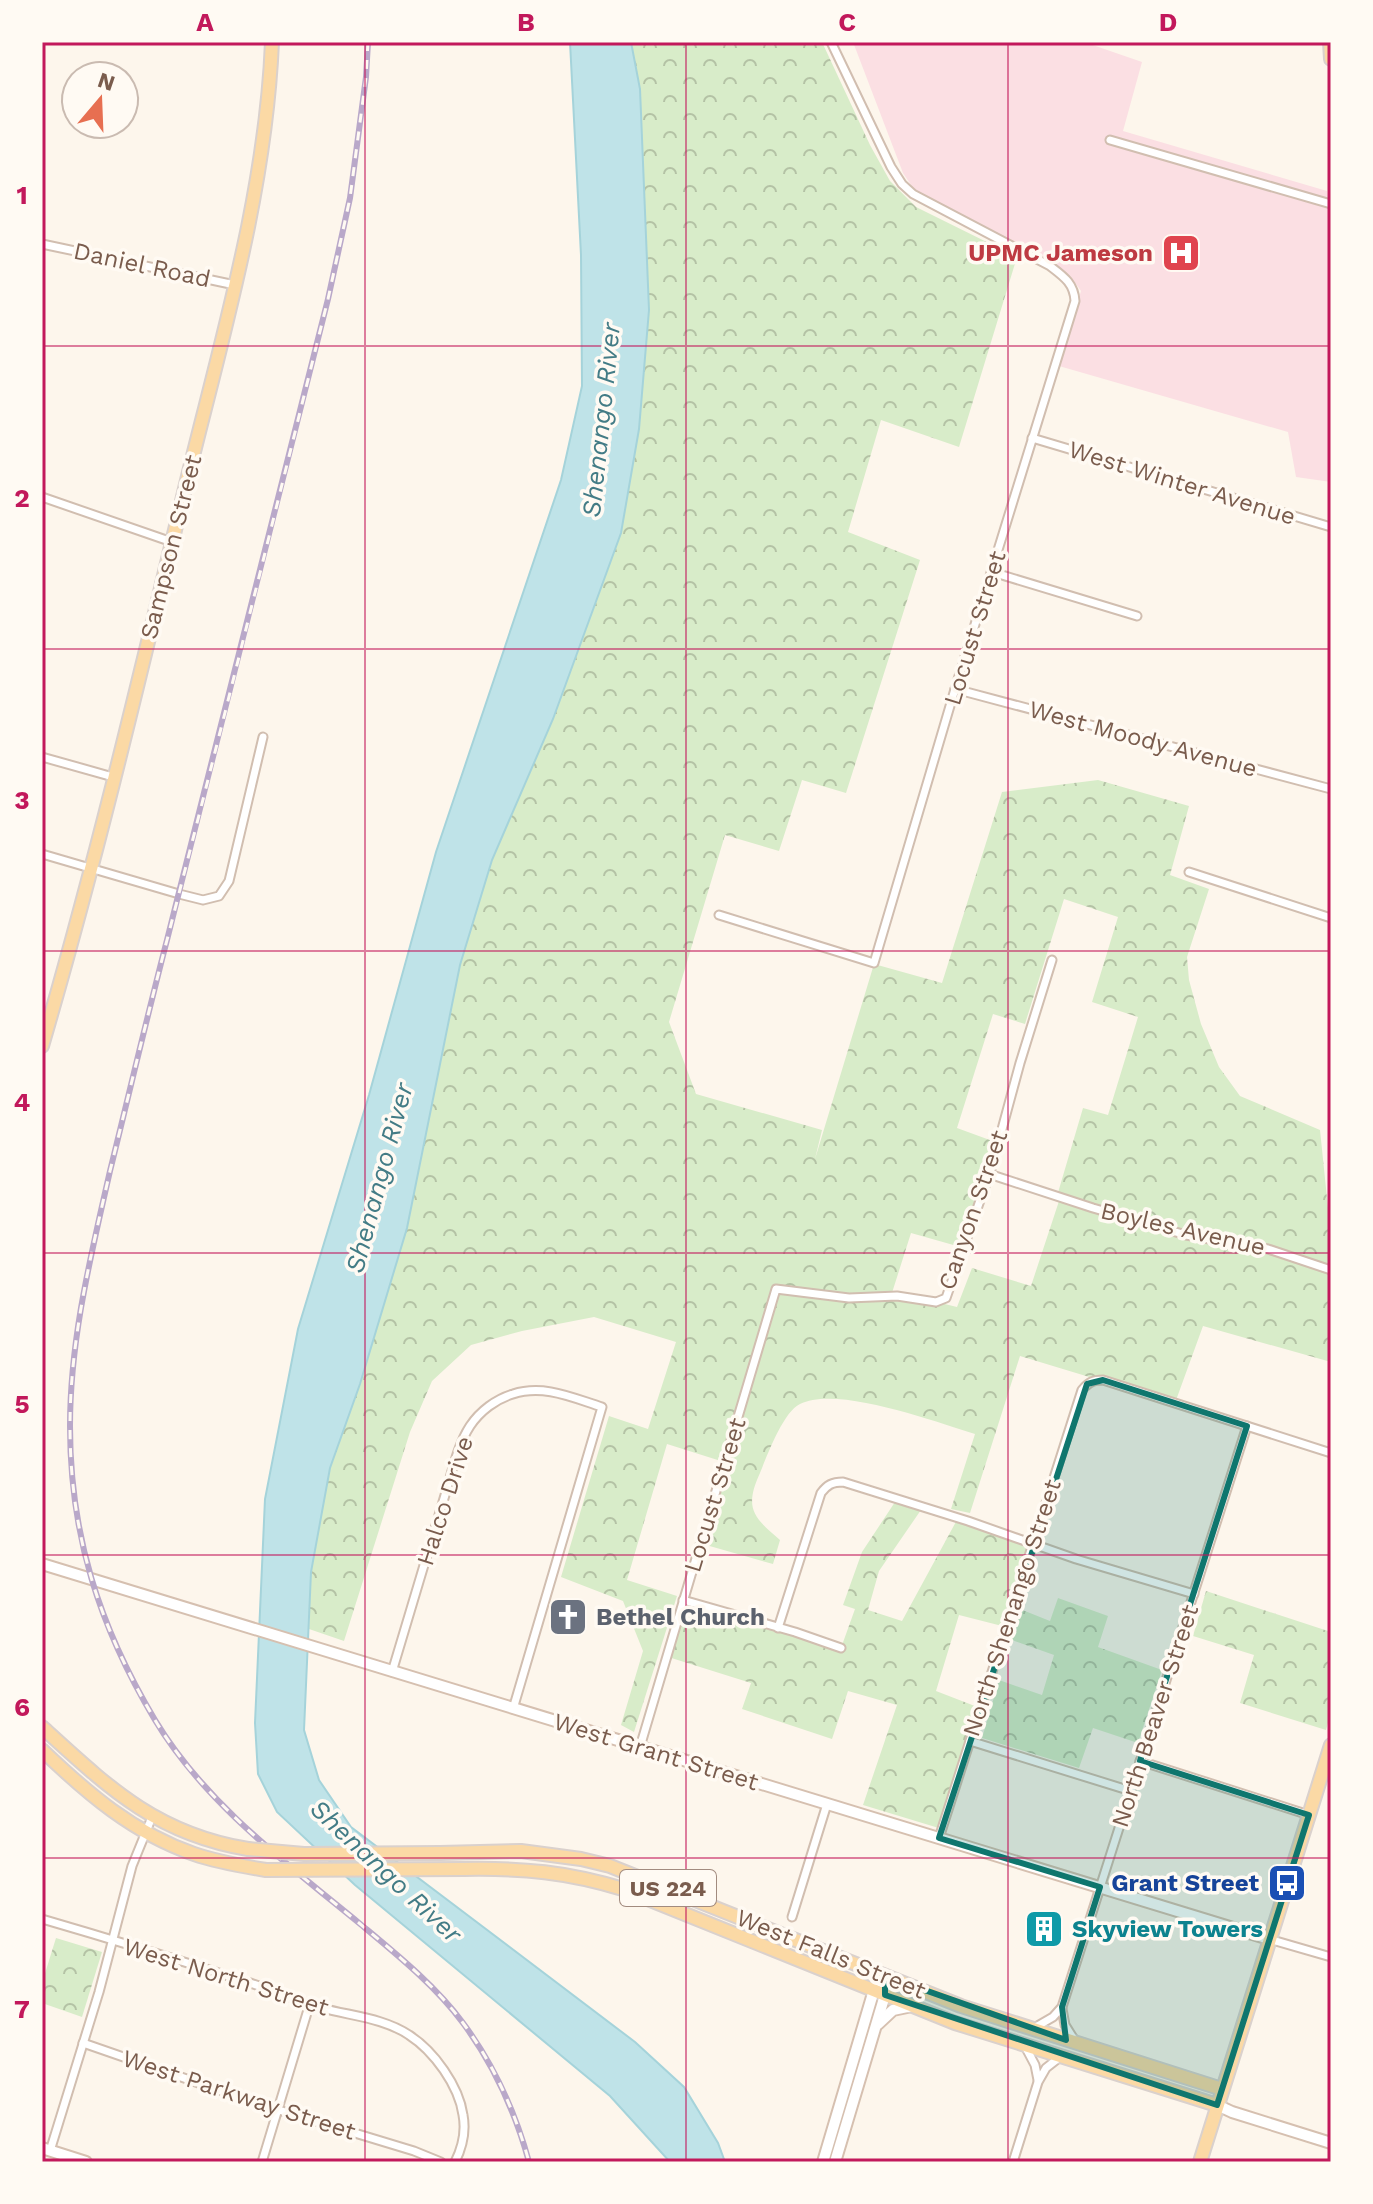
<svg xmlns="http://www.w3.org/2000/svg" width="1373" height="2204" viewBox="0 0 1373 2204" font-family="'Work Sans',sans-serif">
	<defs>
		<pattern id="forest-crowns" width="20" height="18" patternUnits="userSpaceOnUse" patternTransform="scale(2)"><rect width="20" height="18" fill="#d8ecc9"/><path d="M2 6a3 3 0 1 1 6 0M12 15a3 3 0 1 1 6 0" fill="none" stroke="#b4c2a5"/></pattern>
	</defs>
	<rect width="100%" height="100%" fill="#fdf6ec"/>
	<!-- medical -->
	<path fill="#fbdfe3" d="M853,42H1084L1142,62L1123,131L1327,191L1331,238V482L1296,477L1288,432L1059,366L1081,291L1071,277L1059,268L928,200L913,188L903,173Z"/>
	<!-- forest -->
	<g fill="url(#forest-crowns)" fill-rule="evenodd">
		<path d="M631,42H822L870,145L890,181L916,207L1017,257L959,447L881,420L848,532L920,560L846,793L802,780L779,851L725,835L669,1022L696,1094L822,1130L815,1159L874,964L942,983L1002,792L1098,780L1189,806L1170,875L1209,889L1187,957L1189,980L1201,1024L1219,1067L1240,1096L1320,1130L1331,1237V1362L1203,1326L1175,1403L1020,1356L970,1513L951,1509L975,1434C936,1422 837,1385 800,1404C783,1412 767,1456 760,1473C744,1508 753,1517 780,1540L773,1564L699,1543L724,1462L667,1444L627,1580L677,1596L634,1732L621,1725L643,1651L623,1601L561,1577L609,1416L648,1429L676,1342L594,1317L522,1331L471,1345L432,1381L410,1432L344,1641L309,1629L311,1572L330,1468L360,1384L407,1228L460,965L492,860L553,719L621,533L639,429L649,310L640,89ZM1064,899L1118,917L1092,1002L1138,1017L1108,1115L1083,1108L1057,1196L1060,1198L1031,1286L972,1268L957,1307L916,1297L891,1296L911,1233L964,1248L998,1143L957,1128L993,1014L1025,1024Z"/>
		<path d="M897,1499L923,1507L879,1571L868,1610L902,1621L958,1518L1033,1544L1006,1627L959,1615L936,1691L980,1708L942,1829L863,1805L897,1705L848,1691L832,1739L742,1709L751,1683L665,1656L683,1600L841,1648L855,1609L843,1605L862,1552Z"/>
		<path d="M1206,1591L1331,1632V1712L1326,1730L1240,1703L1254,1655L1193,1636Z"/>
		<path d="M1058,1598L1108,1616L1098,1647L1162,1670L1138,1743L1093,1728L1079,1768L982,1738L999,1680L1042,1695L1054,1655L1009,1639L1020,1609L1050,1621Z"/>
		<path d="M56,1938L102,1952L82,2017L42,2003V1983Z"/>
	</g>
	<!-- water -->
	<path fill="#bfe3e8" stroke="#a5d3da" stroke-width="2" d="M570,42H631L640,89L649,310L639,429L621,533L553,719L492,860L460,965L407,1228L360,1384L330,1468L311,1572L304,1730L319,1780L351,1827L635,2042L684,2087L718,2143L725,2162H670L610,2096L355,1885L277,1812L258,1774L255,1723L265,1499L298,1329L369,1095L436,852L561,480L582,386L581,255Z"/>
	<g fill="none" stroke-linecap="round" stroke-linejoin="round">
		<!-- street casing -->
		<g stroke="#d1beb0" stroke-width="11">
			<g id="street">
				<path d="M1110,140L1331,204"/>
				<path d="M42,244L235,285"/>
				<path d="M1032,438L1331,527"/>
				<path d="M42,497L172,542"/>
				<path d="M992,572L1137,616"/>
				<path d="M955,689L1331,789"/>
				<path d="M42,757L113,777"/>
				<path d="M42,854L179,894L203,900L219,896L229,881L263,737"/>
				<path d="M1189,872L1331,918"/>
				<path d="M719,915L874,963L955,689L1075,301C1074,283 1063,276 1050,266L913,194L902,184L891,167L831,42"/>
				<path d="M989,1174L1093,1208L1186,1235L1268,1249L1331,1270"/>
				<path d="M683,1600L795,1632L841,1648"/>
				<path d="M778,1628L821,1493C827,1485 832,1482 843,1482L968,1521L1076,1559L1194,1594"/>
				<path d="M392,1672C410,1613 427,1554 445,1495C452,1473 457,1446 470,1426C480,1411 496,1399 513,1394C544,1384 573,1398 602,1407L513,1709"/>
				<path d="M970,1741L1131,1791"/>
				<path d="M640,1747L776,1289L849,1298L897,1296L936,1302L946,1298L992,1166L1020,1063L1052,960"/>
				<path d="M1140,1761L1309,1815"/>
				<path d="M939,1838L1082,1390C1089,1382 1093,1380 1103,1380L1331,1453"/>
				<path d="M792,1917L827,1804"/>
				<path d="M42,1919C111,1939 179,1960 247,1982C272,1990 297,2000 322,2008C351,2016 384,2018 409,2035C434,2051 459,2086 463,2115C466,2131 462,2148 455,2162"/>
				<path d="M1269,1939L1331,1957"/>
				<path d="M1062,2009L1065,2025L1075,2041"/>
				<path d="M1034,2028L1053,2017L1062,2007L1247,1426"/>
				<path d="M83,2043L259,2104L414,2151L441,2162"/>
				<path d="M1026,2048L1035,2065L1038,2080"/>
				<path d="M50,2151L99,1992L132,1866L152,1817"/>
				<path d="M262,2162L310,2003"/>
				<path d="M1013,2162L1038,2082L1046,2068L1060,2057"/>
			</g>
		</g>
		<!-- secondary casing -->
		<g stroke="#d6c0b0" stroke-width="14">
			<g id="secondary">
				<path d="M42,1564L1269,1939"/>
				<path d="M878,2024L893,2010L912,2006"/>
				<path d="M1217,2105L1232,2112L1331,2143"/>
				<path d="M42,2148L86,2162"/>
				<path d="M823,2162L874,1990L885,1976"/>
				<path d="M835,2162L885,1995V1987"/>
			</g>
		</g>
		<!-- primary casing -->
		<g stroke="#dad1cd" stroke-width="16">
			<g id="primary">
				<path d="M1330,42L1331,59"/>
				<path d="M42,1046C97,858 142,667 188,476C223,334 266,189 272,42"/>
				<path d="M42,1727C108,1787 156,1834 248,1849"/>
				<path d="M42,1750C87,1793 133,1833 194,1854C217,1862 241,1866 266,1870"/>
				<path d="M440,1853L521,1851L581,1859L610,1866L961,2006L1222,2089"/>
				<path d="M464,1869C523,1868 567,1872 623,1889L955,2023L1217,2105"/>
				<path d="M1200,2162L1331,1745"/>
			</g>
		</g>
		<!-- street -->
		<use href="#street" stroke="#fff" stroke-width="7"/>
		<!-- secondary -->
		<use href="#secondary" stroke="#fff" stroke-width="10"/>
		<!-- primary -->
		<use href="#primary" stroke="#fbd9a5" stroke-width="12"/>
		<!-- rail casing -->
		<g stroke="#b9a8c9" stroke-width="6">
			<path id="rail" d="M368,42L366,77L350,198L328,299C275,513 222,727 167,940C147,1017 129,1094 110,1171C91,1255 70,1339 70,1426C70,1535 99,1626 155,1720C204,1802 286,1863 359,1923C395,1953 435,1985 463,2023C494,2065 515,2111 529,2162"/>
		</g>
		<!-- rail -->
		<use href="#rail" stroke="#fffaf3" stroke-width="3" stroke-dasharray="9" stroke-linecap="butt"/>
		<!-- primary-bridge casing -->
		<g stroke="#dad1cd" stroke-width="16" stroke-linecap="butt">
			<g id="primary-bridge">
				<path d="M248,1849L304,1854L440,1853"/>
				<path d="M266,1870L464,1869"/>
			</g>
		</g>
		<!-- primary-bridge -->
		<use href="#primary-bridge" stroke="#fbd9a5" stroke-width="12"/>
	</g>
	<!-- marked area -->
	<path fill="#0f766e" fill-opacity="0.2" stroke="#0f766e" stroke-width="6" stroke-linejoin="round" d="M1103,1380L1247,1426L1140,1761L1309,1815L1217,2105L885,1995V1976L1066,2040L1062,2007L1100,1887L939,1838L1087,1384Z"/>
	<!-- grid -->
	<path fill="none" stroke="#c2185b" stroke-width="2" stroke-opacity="0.55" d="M365,42V2162M686,42V2162M1008,42V2162M42,346H1331M42,649H1331M42,951H1331M42,1253H1331M42,1555H1331M42,1858H1331"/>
	<!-- icons -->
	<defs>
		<g id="hospital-square" transform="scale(2)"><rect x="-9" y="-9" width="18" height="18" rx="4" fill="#e0444e" stroke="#fffaf3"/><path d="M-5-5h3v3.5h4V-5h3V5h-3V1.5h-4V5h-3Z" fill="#fff"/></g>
		<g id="church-square" transform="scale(2)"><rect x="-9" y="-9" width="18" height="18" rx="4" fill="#6b7280" stroke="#fffaf3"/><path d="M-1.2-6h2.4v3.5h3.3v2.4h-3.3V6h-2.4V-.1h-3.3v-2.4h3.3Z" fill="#fff"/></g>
		<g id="bus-square" transform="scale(2)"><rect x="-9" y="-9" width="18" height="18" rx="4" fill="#1a4fb4" stroke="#fffaf3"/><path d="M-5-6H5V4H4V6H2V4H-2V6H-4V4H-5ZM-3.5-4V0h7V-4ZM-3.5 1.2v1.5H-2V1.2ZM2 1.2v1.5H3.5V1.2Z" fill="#fff"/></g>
		<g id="building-square" transform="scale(2)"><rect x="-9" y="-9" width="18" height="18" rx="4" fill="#0f9aa8" stroke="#fffaf3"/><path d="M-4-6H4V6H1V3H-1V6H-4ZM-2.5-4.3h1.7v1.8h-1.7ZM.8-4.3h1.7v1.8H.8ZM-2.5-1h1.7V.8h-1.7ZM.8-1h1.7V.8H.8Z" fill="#fff"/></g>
	</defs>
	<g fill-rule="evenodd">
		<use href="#hospital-square" x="1181" y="253"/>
		<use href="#church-square" x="568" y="1617"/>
		<use href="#bus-square" x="1287" y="1883"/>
		<use href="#building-square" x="1044" y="1929"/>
	</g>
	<g text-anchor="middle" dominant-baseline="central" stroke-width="7" stroke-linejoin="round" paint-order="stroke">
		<!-- shield labels -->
		<rect fill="#fffaf3" stroke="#a28b7f" stroke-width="2" x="620" y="1870" width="96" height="36" rx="6"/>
		<g font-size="22" font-weight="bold" fill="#7a5c4d">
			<text x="668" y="1888">US 224</text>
		</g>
		<!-- health labels -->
		<g font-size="24" font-weight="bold" fill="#be3a42" stroke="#fffaf3" text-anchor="end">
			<text x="1153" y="253">UPMC Jameson</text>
		</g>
		<!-- street labels -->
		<g font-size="24" fill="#7a5c4d" stroke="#fffaf3">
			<text transform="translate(142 265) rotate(12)">Daniel Road</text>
			<text transform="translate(1182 483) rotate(17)">West Winter Avenue</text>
			<text transform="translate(171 547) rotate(-76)">Sampson Street</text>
			<text transform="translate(975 628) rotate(-73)">Locust Street</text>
			<text transform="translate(1143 739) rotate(15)">West Moody Avenue</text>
			<text transform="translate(973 1210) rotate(-71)">Canyon Street</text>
			<text transform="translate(1183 1229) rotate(13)">Boyles Avenue</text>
			<text transform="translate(715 1495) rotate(-73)">Locust Street</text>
			<text transform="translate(445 1501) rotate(-72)">Halco Drive</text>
			<text transform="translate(1012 1608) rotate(-72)">North Shenango Street</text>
			<text transform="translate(1155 1716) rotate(-72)">North Beaver Street</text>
			<text transform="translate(656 1752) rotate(17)">West Grant Street</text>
			<text transform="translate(831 1954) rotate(22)">West Falls Street</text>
			<text transform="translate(226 1977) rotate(17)">West North Street</text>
			<text transform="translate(239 2095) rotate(18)">West Parkway Street</text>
		</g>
		<!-- worship labels -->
		<g font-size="24" font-weight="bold" fill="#5b616d" stroke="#fffaf3" text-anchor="start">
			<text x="596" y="1617">Bethel Church</text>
		</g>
		<!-- transit labels -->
		<g font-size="24" font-weight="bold" fill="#164399" stroke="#fffaf3" text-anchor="end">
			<text x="1259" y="1883">Grant Street</text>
		</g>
		<!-- culture labels -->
		<g font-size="24" font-weight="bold" fill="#0d838f" stroke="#fffaf3" text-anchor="start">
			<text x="1072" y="1929">Skyview Towers</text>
		</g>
		<!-- water labels -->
		<g font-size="26" font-style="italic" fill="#437c86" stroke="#fffaf3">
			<text transform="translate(601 420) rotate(-84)">Shenango River</text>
			<text transform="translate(379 1178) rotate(-75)">Shenango River</text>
			<text transform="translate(386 1871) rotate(43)">Shenango River</text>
		</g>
	</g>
	<!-- border -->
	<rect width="1373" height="2204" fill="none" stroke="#fffaf3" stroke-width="88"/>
	<!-- north arrow -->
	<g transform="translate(100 100) rotate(19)"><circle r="38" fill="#fffaf3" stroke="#cabbb1" stroke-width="2"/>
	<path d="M0-6L14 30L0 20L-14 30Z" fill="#e76f51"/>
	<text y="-12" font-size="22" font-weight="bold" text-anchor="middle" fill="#7a5c4d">N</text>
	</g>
	<rect x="44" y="44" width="1285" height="2116" fill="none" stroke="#c2185b" stroke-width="3"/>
	<g font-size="26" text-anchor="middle" font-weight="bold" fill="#c2185b">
		<text x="205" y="31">A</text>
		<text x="526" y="31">B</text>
		<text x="847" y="31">C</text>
		<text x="1168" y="31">D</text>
		<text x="22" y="204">1</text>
		<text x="22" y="507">2</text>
		<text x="22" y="809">3</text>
		<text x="22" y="1111">4</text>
		<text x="22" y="1413">5</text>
		<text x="22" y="1716">6</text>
		<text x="22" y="2018">7</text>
	</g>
</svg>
